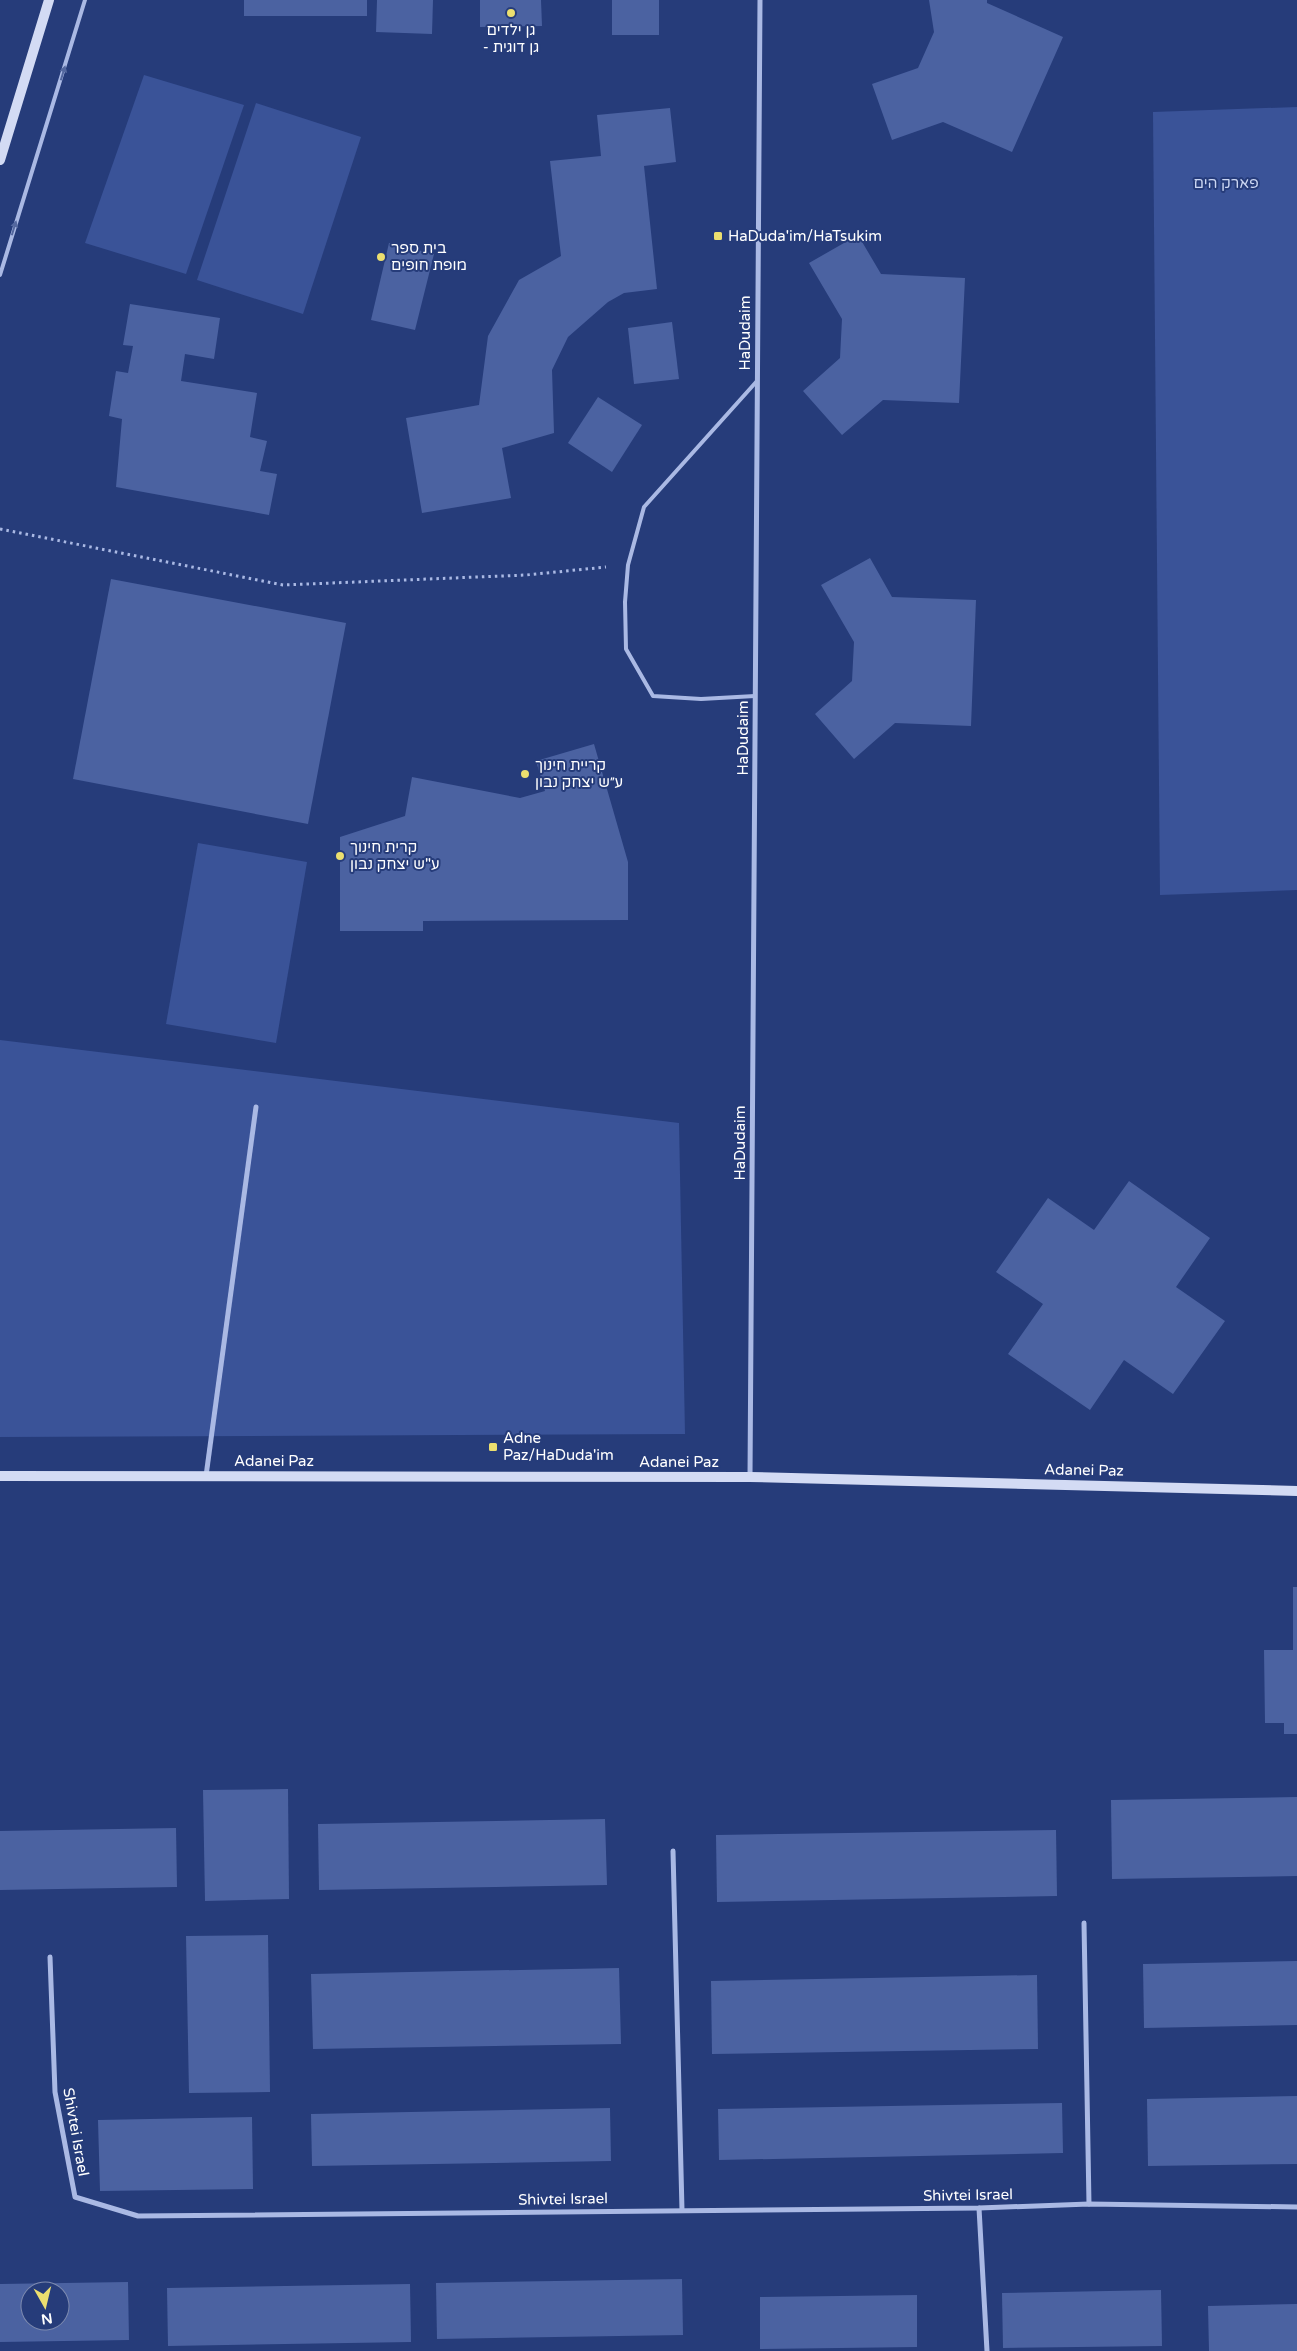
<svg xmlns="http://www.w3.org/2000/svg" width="1297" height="2351" viewBox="0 0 1297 2351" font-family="'Varela Round','Noto Sans Hebrew',sans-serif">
	<rect width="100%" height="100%" fill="#263c7a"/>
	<!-- green -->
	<g fill="#3a5398">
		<path d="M144,75L244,105L186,274L85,243Z"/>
		<path d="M256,103L361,137L303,314L197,280Z"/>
		<path d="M1297,107V890L1160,895L1153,112Z"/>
		<path d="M198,843L307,862L276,1043L166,1024Z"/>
		<path d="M0,1040L679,1123L685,1434L0,1437Z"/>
	</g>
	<!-- building -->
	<g fill="#4b62a1" fill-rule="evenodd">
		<rect x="244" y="0" width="123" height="16"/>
		<path d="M377,0H433L432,34L376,32Z"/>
		<path d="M480,0H541L542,26L480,27Z"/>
		<rect x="612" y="0" width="47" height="35"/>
		<path d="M929,0H987V3L1063,37L1012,152L943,122L892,140L872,84L918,68L934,32Z"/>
		<path d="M670,108L676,162L644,166L657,289L624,293L608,302L568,337L552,370L554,433L502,448L511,498L422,513L406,418L479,405L488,336L519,280L561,256L550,161L601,156L597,115Z"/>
		<path d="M858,235L881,274L965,278L959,403L883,400L842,435L803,391L840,358L842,319L809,263Z"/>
		<path d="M389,243L434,254L415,330L371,320Z"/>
		<path d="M130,304L220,318L214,359L185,354L181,381L257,393L250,437L267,441L260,471L277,474L269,515L116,487L122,419L109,416L116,371L128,373L133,346L123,345Z"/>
		<path d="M672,322L679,379L634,384L628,328Z"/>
		<path d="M598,397L642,425L612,472L568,443Z"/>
		<path d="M870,558L892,597L976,600L971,726L895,723L854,759L815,714L852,681L854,642L821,585Z"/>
		<path d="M111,579L346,623L308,824L73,779Z"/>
		<path d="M594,744L628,862V920L423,921V931H340V837L405,816L412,777L520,798L545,791L536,761Z"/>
		<path d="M1129,1181L1210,1238L1176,1287L1225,1321L1173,1394L1124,1360L1090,1410L1008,1354L1043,1304L996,1272L1048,1198L1094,1230Z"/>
		<path d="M1293,1587H1297V1734H1284V1723H1265L1264,1650H1293Z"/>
		<path d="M288,1789L289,1899L205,1901L203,1790Z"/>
		<path d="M1297,1797V1876L1112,1879L1111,1800Z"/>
		<path d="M605,1819L607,1885L319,1890L318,1824Z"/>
		<path d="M176,1828L177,1887L0,1890V1831Z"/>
		<path d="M1056,1830L1057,1896L717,1902L716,1835Z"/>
		<path d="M268,1935L270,2092L189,2093L186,1936Z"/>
		<path d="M1297,1961V2025L1144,2028L1143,1964Z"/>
		<path d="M619,1968L621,2044L313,2049L311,1974Z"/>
		<path d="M1037,1975L1038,2049L712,2054L711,1981Z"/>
		<path d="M1297,2096V2164L1148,2166L1147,2099Z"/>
		<path d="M1062,2103L1063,2153L719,2160L718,2109Z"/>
		<path d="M610,2108L611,2161L312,2166L311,2114Z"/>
		<path d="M252,2117L253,2189L100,2191L98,2120Z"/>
		<path d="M682,2279L683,2335L437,2339L436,2283Z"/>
		<path d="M128,2282L129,2340L0,2342V2284ZM30,2291H60V2321H30Z"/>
		<path d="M410,2284L411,2342L168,2346L167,2288Z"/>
		<path d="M1161,2290L1162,2346L1003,2348L1002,2293Z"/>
		<path d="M917,2295V2347L760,2349V2297Z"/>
		<path d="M1297,2304V2351H1209L1208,2306Z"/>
	</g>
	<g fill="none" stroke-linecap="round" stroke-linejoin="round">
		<!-- path -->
		<path stroke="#aab9e4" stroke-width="3" stroke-dasharray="2.5 4" stroke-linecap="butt" d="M0,529L283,585L526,575L606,567"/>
		<!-- lane -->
		<g stroke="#aab9e4" stroke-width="4">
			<path d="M0,275L85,0"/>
			<path d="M755,696L701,699L653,696L626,649L625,602L628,565L644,507L757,381"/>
		</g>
		<!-- street -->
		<g stroke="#aab9e4" stroke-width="5">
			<path d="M206,1476L256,1107"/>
			<path d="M750,1477L760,0"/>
			<path d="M673,1851L682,2210"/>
			<path d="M1084,1923L1089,2204"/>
			<path d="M50,1957L55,2092L75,2197L138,2216L979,2208L1089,2204L1297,2207"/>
			<path d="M979,2208L987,2351"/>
		</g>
		<!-- secondary -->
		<g stroke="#d3dbf4" stroke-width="10">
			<path d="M0,160L49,0"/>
			<path d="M0,1476L750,1477L1297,1491"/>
		</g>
	</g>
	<!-- one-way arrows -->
	<defs><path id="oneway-solid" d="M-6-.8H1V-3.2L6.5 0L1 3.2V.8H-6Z" transform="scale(1.25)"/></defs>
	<g fill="#54689f">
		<use href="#oneway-solid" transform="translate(63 73) rotate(-73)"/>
		<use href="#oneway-solid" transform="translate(14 228) rotate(-73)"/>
	</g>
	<!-- markers -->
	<g fill="#ecdf6f" stroke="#263c7a" stroke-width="2">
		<circle cx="511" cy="13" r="5"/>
		<rect x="713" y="231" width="10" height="10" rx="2.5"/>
		<circle cx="381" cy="257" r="5"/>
		<circle cx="525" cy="774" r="5"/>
		<circle cx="340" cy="856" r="5"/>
		<rect x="488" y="1442" width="10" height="10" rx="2.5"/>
	</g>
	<g text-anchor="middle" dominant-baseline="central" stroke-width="4" stroke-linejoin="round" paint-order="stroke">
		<!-- poi labels -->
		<g font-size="15" fill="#fff" stroke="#263c7a" text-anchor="start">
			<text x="511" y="30" text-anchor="middle">גן ילדים<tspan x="511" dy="17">- גן דוגית</tspan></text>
			<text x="728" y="236">HaDuda'im/HaTsukim</text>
			<text x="391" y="248">בית ספר<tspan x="391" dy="17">מופת חופים</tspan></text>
			<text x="535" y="765">קריית חינוך<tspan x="535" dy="17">ע״ש יצחק נבון</tspan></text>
			<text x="350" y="847">קרית חינוך<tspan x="350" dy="17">ע"ש יצחק נבון</tspan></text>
			<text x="503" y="1438">Adne<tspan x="503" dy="17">Paz/HaDuda'im</tspan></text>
		</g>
		<!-- park labels -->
		<g font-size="15" fill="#ccd7f3" stroke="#263c7a">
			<text x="1226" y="183">פארק הים</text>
		</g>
		<!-- street labels -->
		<g font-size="15" fill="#fff" stroke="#263c7a">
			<text transform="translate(745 333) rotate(-90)">HaDudaim</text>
			<text transform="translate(743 738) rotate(-90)">HaDudaim</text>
			<text transform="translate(740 1143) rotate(-90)">HaDudaim</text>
			<text x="274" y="1461">Adanei Paz</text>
			<text x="679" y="1462">Adanei Paz</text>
			<text transform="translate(1084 1470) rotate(1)">Adanei Paz</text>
			<text transform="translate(76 2132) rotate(80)">Shivtei Israel</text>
			<text transform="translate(968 2195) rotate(-1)">Shivtei Israel</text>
			<text transform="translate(563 2199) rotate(-1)">Shivtei Israel</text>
		</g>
	</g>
	<!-- north arrow -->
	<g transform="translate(45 2306) rotate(172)"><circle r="24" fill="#263c7a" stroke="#7d8aaf"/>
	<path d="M0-4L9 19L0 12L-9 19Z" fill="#ecdf6f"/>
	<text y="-8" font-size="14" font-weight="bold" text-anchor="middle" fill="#ffffff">N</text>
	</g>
</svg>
